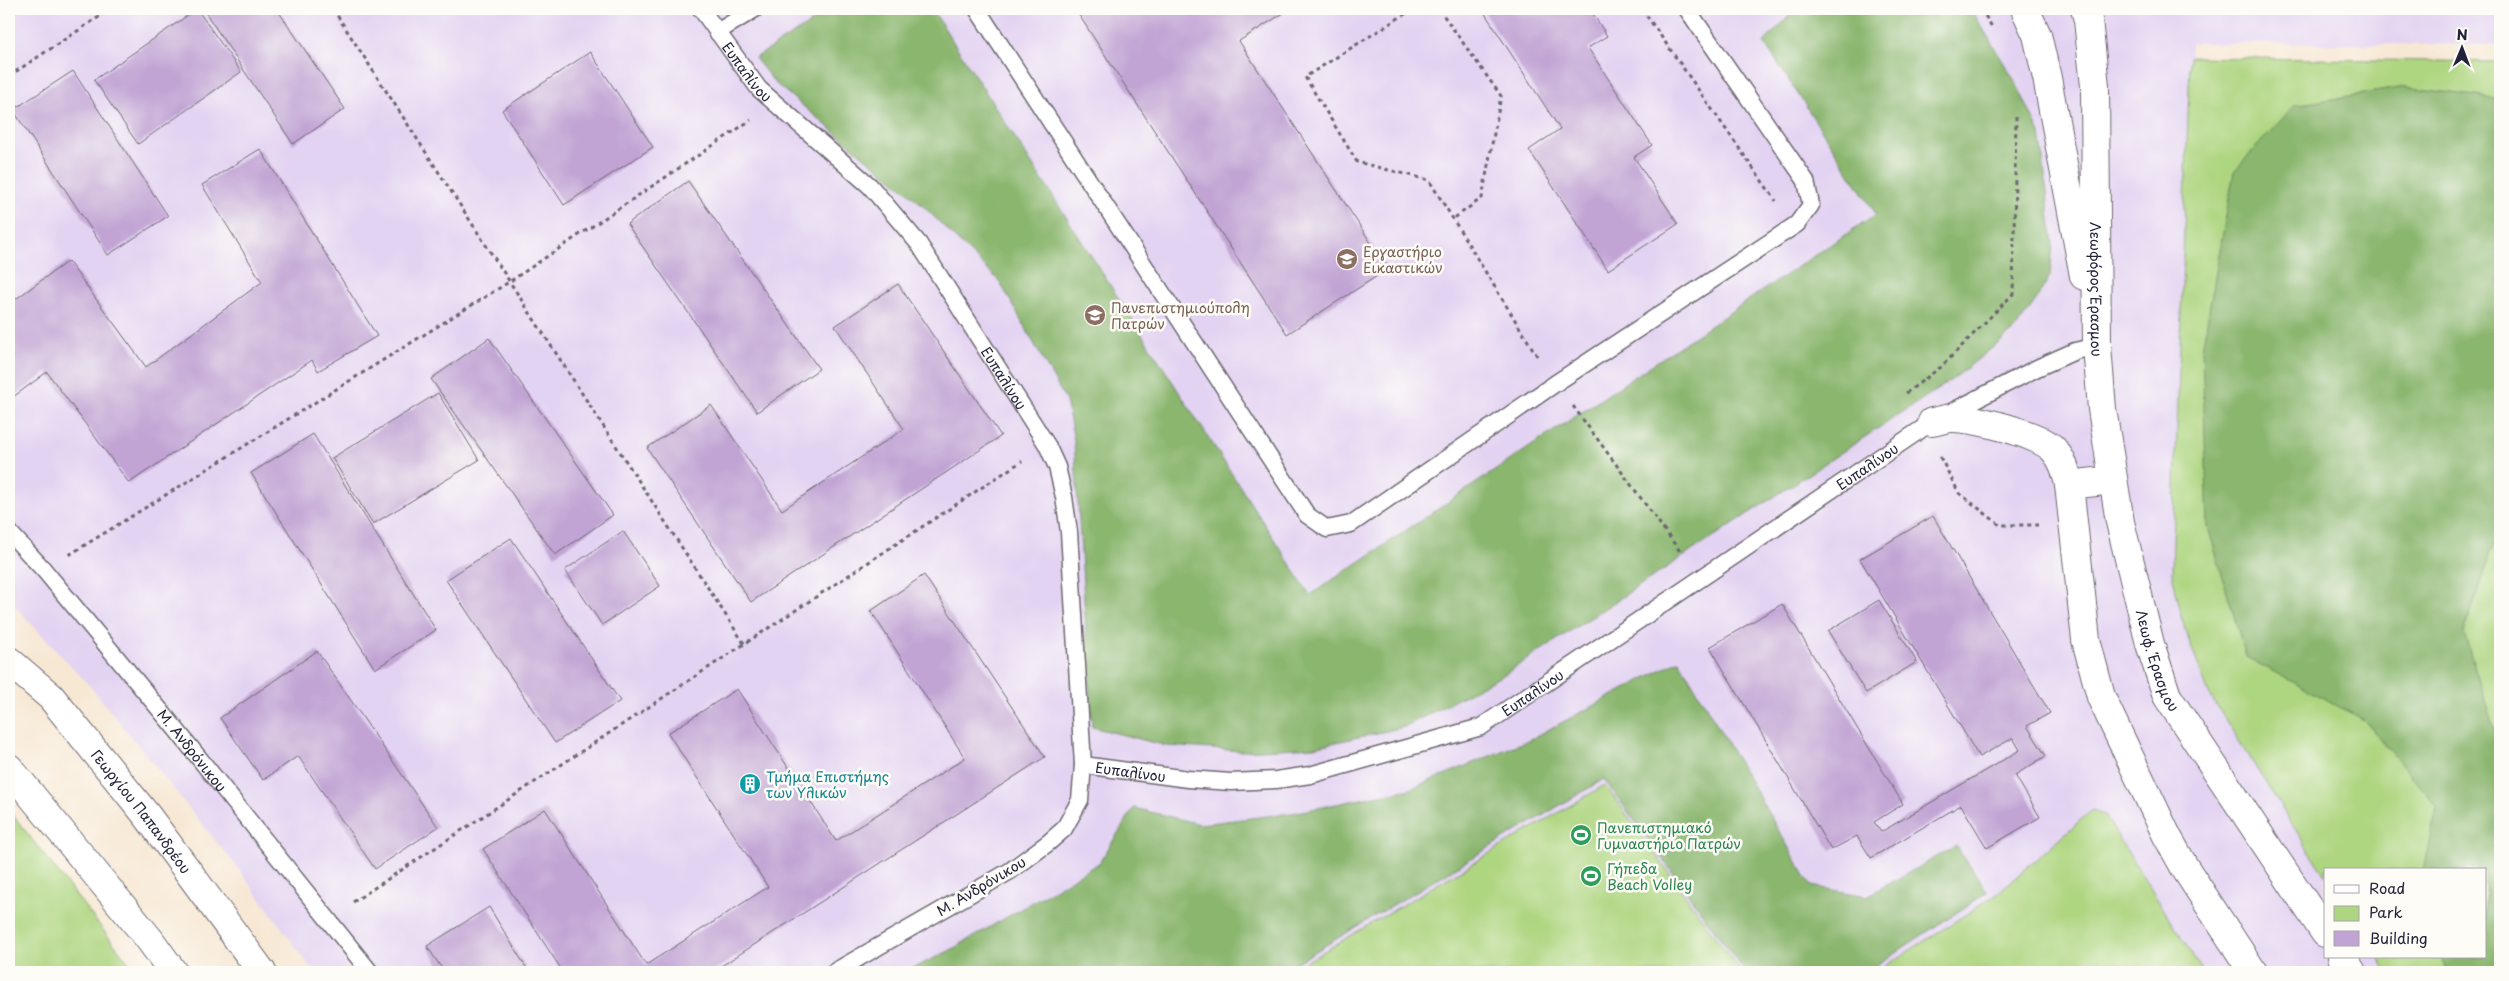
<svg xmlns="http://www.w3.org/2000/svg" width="2509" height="981" viewBox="0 0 2509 981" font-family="'Playpen Sans',sans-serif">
	<rect width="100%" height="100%" fill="#fdfcf7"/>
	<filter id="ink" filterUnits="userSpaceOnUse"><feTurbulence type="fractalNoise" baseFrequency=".02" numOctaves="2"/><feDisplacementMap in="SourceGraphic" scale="10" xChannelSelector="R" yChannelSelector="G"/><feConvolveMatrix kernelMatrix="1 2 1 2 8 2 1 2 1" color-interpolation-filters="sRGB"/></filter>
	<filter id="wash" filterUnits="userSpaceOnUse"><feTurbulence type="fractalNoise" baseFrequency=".0096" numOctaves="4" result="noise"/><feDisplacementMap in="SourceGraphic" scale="20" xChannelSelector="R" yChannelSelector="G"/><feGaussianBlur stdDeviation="1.12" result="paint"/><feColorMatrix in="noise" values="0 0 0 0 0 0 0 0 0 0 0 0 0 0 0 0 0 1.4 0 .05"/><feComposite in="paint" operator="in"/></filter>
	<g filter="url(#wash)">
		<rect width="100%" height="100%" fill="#f7e8d4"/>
		<!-- built -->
		<path fill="#e3d3f2" d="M9,9H2500V45L2191,43L2172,573L2185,631L2209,694L2325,876V957H2378L2387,972H314L237,867L90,686L9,600Z"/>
		<!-- green -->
		<g fill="#aed580" stroke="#687c5e">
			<path d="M2190,57L2500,62V972H2387L2378,957H2485V870H2325V876L2209,694L2185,630L2172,573Z"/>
			<path d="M1605,785L1741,972H1289Z"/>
			<path d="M2092,810L2105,816L2203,972H1876L1993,897Z"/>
			<path d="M9,811L16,819L136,972H9Z"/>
		</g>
		<!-- forest -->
		<g fill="#8ab66e" stroke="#566c54">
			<path d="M833,9H932L1310,595L1876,214L1764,42L1796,9H1971L2016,83L2040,133L2053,244L2050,276L2036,300L2015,330L1953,379L1505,674L1404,727L1314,747L1243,751L1167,746L1092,727L1074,440L1066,401L1000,282L917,200L775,83L755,58Z"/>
			<path d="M2405,87L2500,99V544L2491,550L2464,633L2500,748V972H2447L2441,957H2485V870H2423L2437,806L2364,720L2246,657L2208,527L2202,350L2234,171L2295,105Z"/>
			<path d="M1679,660L1811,886L1867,896L1956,846L1988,892L1866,972H1745L1604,779L1281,972H905L949,951L1099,863L1134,808L1200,824L1292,813L1410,789L1531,739Z"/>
		</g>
		<g id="blocks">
			<!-- building -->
			<g fill="#c1a4d4">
				<path d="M197,9L241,72L138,144L94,80Z"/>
				<path d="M203,9H277L345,109L293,144Z"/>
				<path d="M1075,9H1290L1239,41L1388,269L1287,334Z"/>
				<path d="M1482,9H1590L1607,36L1588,48L1652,145L1634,157L1678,224L1608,270L1529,150L1560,129Z"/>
				<path d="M590,52L653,147L564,205L502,110Z"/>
				<path d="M73,71L168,216L108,255L13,110Z"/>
				<path d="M260,149L377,336L318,371L312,360L129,483L47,372L9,400V304L68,261L146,367L262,282L202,185Z"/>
				<path d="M688,181L819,369L757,412L627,224Z"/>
				<path d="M898,284L1001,436L751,602L647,448L711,405L782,510L904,429L835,326Z"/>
				<path d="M489,338L613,515L555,555L431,379Z"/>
				<path d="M438,393L479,460L373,524L332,458Z"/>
				<path d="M313,434L436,630L375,669L251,473Z"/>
				<path d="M1933,516L2050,713L2027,726L2046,756L2015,775L2040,817L1987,848L1961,805L1871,858L1857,836L1831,850L1710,647L1782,604L1903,804L1874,822L1881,832L2020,750L2013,738L1979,757L1860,559Z"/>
				<path d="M623,531L660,586L602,625L565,570Z"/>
				<path d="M511,538L620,701L555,743L446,580Z"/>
				<path d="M924,575L1045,757L712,972H563L483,849L545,809L646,965L768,887L668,733L737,689L836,841L965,758L871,611Z"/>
				<path d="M1879,600L1917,662L1866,693L1828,631Z"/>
				<path d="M317,651L438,827L375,869L298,756L263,780L220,718Z"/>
				<path d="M489,907L529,972H444L427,946Z"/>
			</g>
		</g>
	</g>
	<g filter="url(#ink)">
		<use href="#blocks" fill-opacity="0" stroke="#6d6771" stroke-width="1"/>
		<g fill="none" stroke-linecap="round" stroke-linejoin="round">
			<!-- service casing -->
			<g stroke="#6d6771" stroke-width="19">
				<g id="service">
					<path id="s1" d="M701,9L759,89L870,186L919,244L1047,445L1057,467L1064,497L1069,532L1083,765L1080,800L1064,829L1048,843L1010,871L834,972"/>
					<path d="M977,9L1307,515L1327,529L1351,524L1556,383L1797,224L1811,205L1806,181L1687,9"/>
					<path d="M717,32L755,9"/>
					<path id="s2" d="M9,532L44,570L175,728L370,972"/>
					<path id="s3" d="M1083,765L1188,779L1231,782L1276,780L1310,775L1481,727L1932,422L2037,368L2075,351L2097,346"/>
				</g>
			</g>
			<!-- minor casing -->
			<g stroke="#6d6771" stroke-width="30">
				<g id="minor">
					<path d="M1932,422C1938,421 1944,419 1951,418C1971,417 2041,434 2054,450C2063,460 2066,471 2069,485"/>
					<path d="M2113,480L2069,485L2086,640L2101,697L2167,836L2185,868L2253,972"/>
				</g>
			</g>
			<!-- tertiary casing -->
			<g stroke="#6d6771" stroke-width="30">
				<g id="tertiary">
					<path d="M2025,9L2037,35L2047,78L2084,276"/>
					<path id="s4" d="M2085,9L2088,20L2095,86L2097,346L2102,409L2120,522L2150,644L2167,696L2325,933"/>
					<path d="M2342,957L2352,972"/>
				</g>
			</g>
			<!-- secondary casing -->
			<g stroke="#6d6771" stroke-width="30">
				<g id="secondary">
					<path id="s5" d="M9,661L51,697L148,817L262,972"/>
					<path d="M9,768L150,940L173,972"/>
				</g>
			</g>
			<!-- path -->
			<g stroke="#6d6771" stroke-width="3" stroke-dasharray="4 4" stroke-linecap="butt">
				<path d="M333,9L745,645"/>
				<path d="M1413,9L1305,77L1357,162L1429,180L1539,359"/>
				<path d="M1439,9L1501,96L1482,198L1453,219"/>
				<path d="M1642,9L1776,201"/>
				<path d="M1981,9L1992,27"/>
				<path d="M9,76L111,9"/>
				<path d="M1906,393L1941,367L2013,294L2016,117"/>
				<path d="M1573,406L1682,554"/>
				<path d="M1940,457L1959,493L2000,525H2038"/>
				<path d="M69,555L509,282L751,120"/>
				<path d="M353,902L1022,461"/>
			</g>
			<!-- service -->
			<use href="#service" stroke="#fff" stroke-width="16"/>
			<!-- minor -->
			<use href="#minor" stroke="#fff" stroke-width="28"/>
			<!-- tertiary -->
			<use href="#tertiary" stroke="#fff" stroke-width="28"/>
			<!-- secondary -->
			<use href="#secondary" stroke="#fff" stroke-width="28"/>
		</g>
	</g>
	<!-- icons -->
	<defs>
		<g id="university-disc" transform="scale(1.125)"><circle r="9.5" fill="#8d6e63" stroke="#fdfcf7"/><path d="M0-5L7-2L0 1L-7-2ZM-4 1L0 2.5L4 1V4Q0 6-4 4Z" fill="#fff"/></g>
		<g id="building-disc" transform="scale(1.125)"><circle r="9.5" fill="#0f9aa8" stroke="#fdfcf7"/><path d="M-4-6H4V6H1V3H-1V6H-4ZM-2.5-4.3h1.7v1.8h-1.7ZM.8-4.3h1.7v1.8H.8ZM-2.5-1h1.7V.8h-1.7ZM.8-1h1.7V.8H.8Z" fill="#fff"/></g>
		<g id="stadium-disc" transform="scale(1.125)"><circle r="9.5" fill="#2e9e5b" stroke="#fdfcf7"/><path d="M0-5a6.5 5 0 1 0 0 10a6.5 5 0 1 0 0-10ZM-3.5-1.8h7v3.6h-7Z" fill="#fff"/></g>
	</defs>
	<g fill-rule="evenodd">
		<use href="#university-disc" x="1347" y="259"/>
		<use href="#university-disc" x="1095" y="315"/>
		<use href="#building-disc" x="750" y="784"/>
		<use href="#stadium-disc" x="1581" y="835"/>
		<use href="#stadium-disc" x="1591" y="876"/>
	</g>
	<g text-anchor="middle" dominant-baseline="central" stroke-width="5" stroke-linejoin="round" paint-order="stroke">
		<!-- street labels -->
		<g font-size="14" fill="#22223b" stroke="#fdfcf7">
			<text stroke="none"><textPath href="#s1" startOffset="78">Ευπαλίνου</textPath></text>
			<text stroke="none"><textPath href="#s4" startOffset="281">Λεωφόρος Έρασμου</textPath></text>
			<text stroke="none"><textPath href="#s1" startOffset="481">Ευπαλίνου</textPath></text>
			<text stroke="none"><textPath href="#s3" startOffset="872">Ευπαλίνου</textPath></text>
			<text stroke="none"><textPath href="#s4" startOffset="659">Λεωφ. Έρασμου</textPath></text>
			<text stroke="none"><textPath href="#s3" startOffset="468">Ευπαλίνου</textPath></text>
			<text stroke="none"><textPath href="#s2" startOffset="285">Μ. Ανδρόνικου</textPath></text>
			<text stroke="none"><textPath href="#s3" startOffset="48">Ευπαλίνου</textPath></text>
			<text stroke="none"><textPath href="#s5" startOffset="201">Γεωργίου Παπανδρέου</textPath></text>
			<text transform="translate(981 886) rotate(-31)">Μ. Ανδρόνικου</text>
		</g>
		<!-- education labels -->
		<g font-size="14" fill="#785e54" stroke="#fdfcf7" text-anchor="start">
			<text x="1363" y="251">Εργαστήριο<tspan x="1363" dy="16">Εικαστικών</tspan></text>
			<text x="1111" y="307">Πανεπιστημιούπολη<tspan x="1111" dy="16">Πατρών</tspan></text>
		</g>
		<!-- culture labels -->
		<g font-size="14" fill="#0d838f" stroke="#fdfcf7" text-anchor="start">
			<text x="766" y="776">Τμήμα Επιστήμης<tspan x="766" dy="16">των Υλικών</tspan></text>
		</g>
		<!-- leisure labels -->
		<g font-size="14" fill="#27864d" stroke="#fdfcf7" text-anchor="start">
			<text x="1597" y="827">Πανεπιστημιακό<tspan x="1597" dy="16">Γυμναστήριο Πατρών</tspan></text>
			<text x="1607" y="868">Γήπεδα<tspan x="1607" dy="16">Beach Volley</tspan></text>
		</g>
	</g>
	<!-- margin -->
	<rect width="2509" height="981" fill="none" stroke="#fdfcf7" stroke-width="30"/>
	<!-- legend -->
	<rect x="2324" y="868" width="162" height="90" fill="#fdfcf7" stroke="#a5a5ac"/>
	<rect x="2334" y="885" width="25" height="8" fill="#ffffff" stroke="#a5a5ac"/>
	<text x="2369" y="894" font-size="15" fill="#22223b">Road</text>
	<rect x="2334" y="906" width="25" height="15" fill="#aed580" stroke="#a5a5ac"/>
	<text x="2369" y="918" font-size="15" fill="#22223b">Park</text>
	<rect x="2334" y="931" width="25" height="15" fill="#c1a4d4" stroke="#a5a5ac"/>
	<text x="2369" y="944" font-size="15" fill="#22223b">Building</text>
	<!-- north arrow -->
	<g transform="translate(2462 48) rotate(1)" stroke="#fdfcf7" stroke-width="4" paint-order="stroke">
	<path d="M0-4L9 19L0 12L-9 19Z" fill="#22223b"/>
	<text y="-8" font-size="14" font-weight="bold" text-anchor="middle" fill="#22223b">N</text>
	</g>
</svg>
